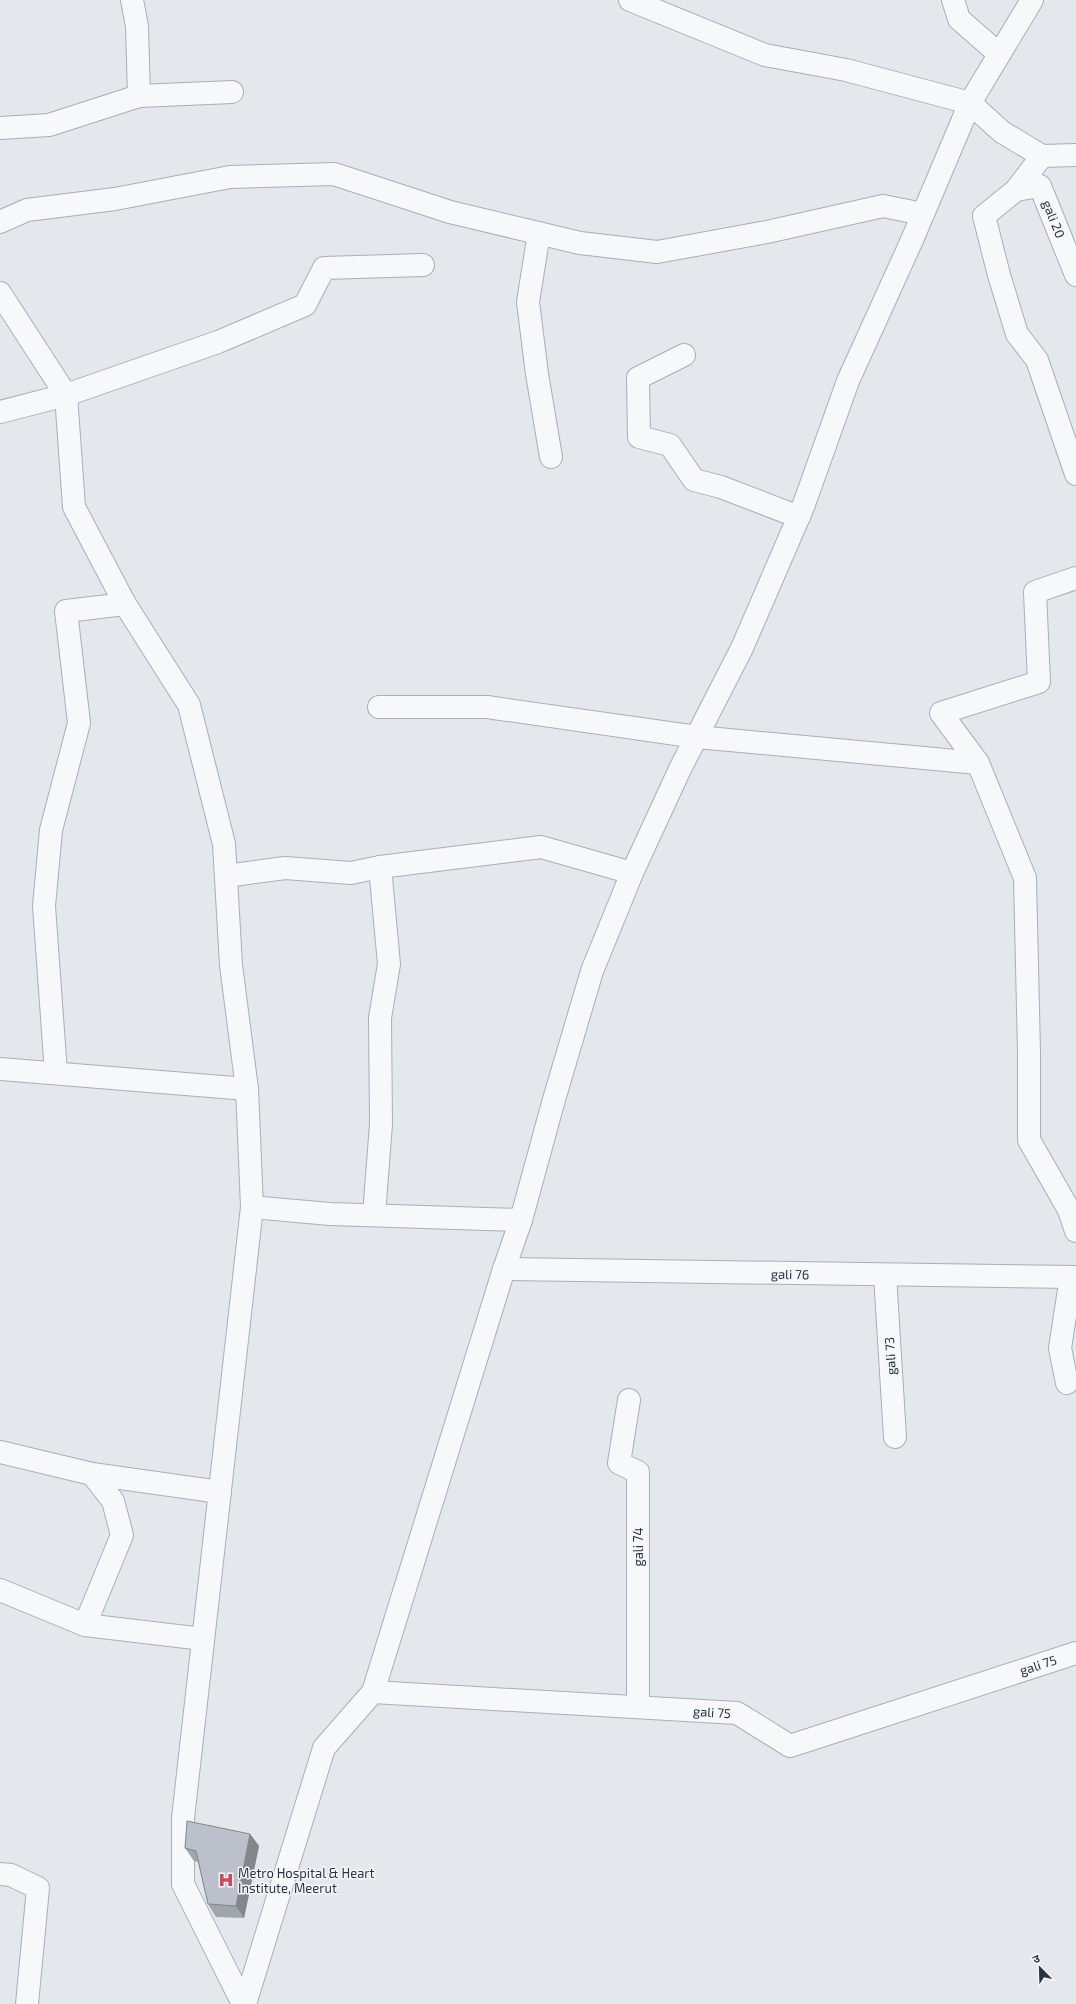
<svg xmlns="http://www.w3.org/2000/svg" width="1076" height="2004" viewBox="0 0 1076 2004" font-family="'Exo 2','Noto Sans Devanagari',sans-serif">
	<rect width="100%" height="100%" fill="#e4e7ec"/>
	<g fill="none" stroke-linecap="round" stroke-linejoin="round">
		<!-- minor casing -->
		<g stroke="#a9aeb7" stroke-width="24">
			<g id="minor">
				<path d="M132,0L137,26L139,96"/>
				<path d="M630,0L765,55L846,70L970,103L1002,132L1042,156L1076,155"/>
				<path d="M953,0L959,19L999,54"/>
				<path d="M0,128L49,125L139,96L232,92"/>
				<path d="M1042,156L1016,190L984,216L999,275L1017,334L1037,360L1076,474"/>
				<path d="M1016,190L1040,186L1076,275"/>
				<path d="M0,222L27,210L115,199L230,177L334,174L450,212L580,243L657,252L767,232L883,206L923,214"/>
				<path d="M539,233L528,302L537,374L551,457"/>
				<path d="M0,293L66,395L74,507L125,604L189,705L224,844L231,965L247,1089L252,1207L183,1818V1884L243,2004"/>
				<path d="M684,355L638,378L639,437L670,445L694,480L721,487L799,517"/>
				<path d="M0,412L66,395L218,342L305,305L324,268L423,265"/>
				<path d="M1076,578L1035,592L1039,682L941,713L978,763L1025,878L1029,1052V1140L1069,1210L1076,1231"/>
				<path d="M379,707H487L697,737L978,763"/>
				<path d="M226,876L285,868L351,873L380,867L541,847L632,873"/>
				<path d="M0,1069L247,1089"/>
				<path d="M56,1073L44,906L51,830L79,723L66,611L125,604"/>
				<path d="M252,1207L330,1214L521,1220"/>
				<path d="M374,1215L381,1124L380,1018L389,964L380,867"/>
				<path d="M504,1269L1076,1277"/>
				<path d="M885,1275L895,1437"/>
				<path d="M1067,1383L1060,1348L1071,1277"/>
				<path d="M629,1400L619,1463L638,1472V1707"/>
				<path d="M0,1452L92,1474L113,1501L122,1535L85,1625L203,1639"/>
				<path d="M92,1474L220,1492"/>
				<path d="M0,1590L85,1625"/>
				<path d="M373,1692L737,1713L790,1746L1076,1653"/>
				<path d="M0,1874L11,1875L38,1888L27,2004"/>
			</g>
		</g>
		<!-- tertiary casing -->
		<g stroke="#a9aeb7" stroke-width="24">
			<path id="tertiary" d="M245,2004L324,1748L373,1692L504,1269L521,1220L553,1103L592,971L632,873L680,769L742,648L803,507L848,381L912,240L970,103L1032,0"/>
		</g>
		<!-- minor -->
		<use href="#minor" stroke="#f7f8fa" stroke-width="22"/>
		<!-- tertiary -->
		<use href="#tertiary" stroke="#f7f8fa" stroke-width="22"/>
	</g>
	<!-- wall -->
	<path fill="#a1a5ae" d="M250,1834L259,1846L244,1918L216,1917L208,1904L198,1862L194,1861L185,1848Z"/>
	<!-- shaded-wall -->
	<path fill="#83868d" d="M250,1834L259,1846L244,1918L236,1906Z"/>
	<!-- building -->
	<path fill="#bbc0ca" stroke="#83868d" d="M187,1821L250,1834L236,1906L208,1904L196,1851L185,1848Z"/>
	<!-- icons -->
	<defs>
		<g id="hospital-bare" transform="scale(1.2)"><path d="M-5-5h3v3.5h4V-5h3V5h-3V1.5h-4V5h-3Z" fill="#d1495b" stroke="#f4f6f9" stroke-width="2.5" paint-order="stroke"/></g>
	</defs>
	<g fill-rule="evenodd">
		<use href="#hospital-bare" x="226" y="1880"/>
	</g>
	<g text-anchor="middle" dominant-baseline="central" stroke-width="3" stroke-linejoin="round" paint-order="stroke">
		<!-- street labels -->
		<g font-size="13" fill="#2b3445" stroke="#f4f6f9">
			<text transform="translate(1054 219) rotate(68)">gali 20</text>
			<text transform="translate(790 1274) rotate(1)">gali 76</text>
			<text transform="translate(890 1356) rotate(-93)">gali 73</text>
			<text transform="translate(638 1547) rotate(-90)">gali 74</text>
			<text transform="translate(1038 1665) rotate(-18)">gali 75</text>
			<text transform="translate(712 1712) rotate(4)">gali 75</text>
		</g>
		<!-- poi labels -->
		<g font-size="13" fill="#2b3445" stroke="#f4f6f9" text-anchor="start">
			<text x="238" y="1873">Metro Hospital &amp; Heart<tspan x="238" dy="15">Institute, Meerut</tspan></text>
		</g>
	</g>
	<!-- north arrow -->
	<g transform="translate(1040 1968) rotate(337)" stroke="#f4f6f9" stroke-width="3" paint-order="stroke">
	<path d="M0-3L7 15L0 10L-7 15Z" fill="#2b3445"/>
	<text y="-6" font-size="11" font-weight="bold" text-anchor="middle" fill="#2b3445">उ</text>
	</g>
</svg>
